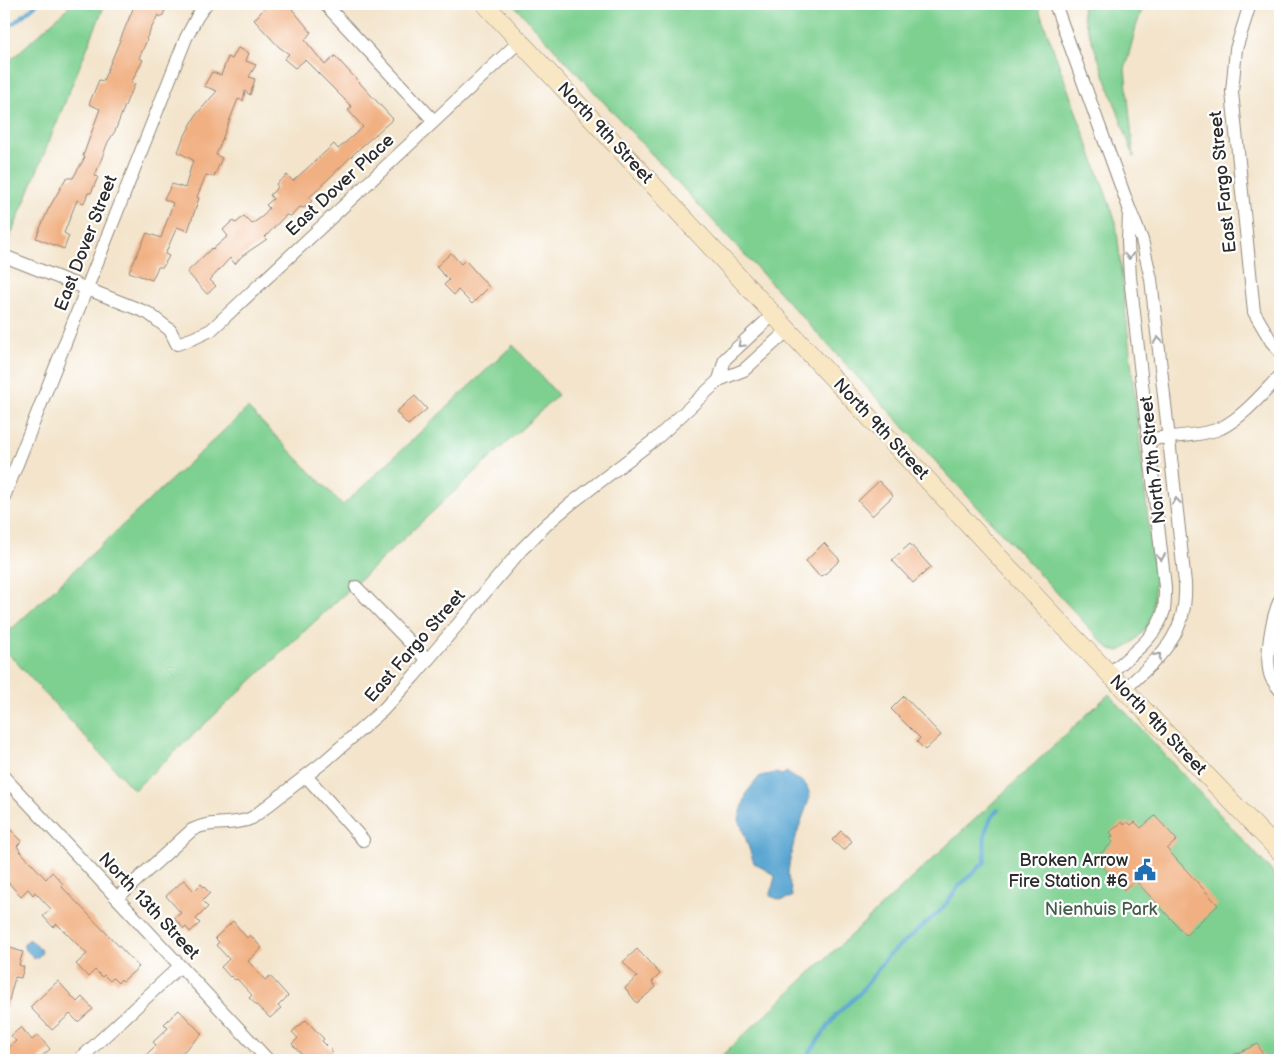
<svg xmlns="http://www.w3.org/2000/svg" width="1284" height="1064" viewBox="0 0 1284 1064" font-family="'Balsamiq Sans',sans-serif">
	<rect width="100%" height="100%" fill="#fff"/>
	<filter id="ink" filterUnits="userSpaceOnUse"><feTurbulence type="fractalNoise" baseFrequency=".02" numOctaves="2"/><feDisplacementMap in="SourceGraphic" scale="10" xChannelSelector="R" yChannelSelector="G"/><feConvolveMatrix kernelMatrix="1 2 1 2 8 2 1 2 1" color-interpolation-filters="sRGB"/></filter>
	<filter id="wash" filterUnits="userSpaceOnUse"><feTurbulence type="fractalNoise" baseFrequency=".0096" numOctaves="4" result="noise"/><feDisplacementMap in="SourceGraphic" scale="20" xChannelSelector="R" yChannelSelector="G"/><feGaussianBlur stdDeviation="1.12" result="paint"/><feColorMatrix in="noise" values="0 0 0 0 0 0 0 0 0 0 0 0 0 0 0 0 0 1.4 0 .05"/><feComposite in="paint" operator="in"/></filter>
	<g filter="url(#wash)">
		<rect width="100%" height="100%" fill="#f3e4cb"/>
		<!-- green -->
		<g fill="#7ed091" stroke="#547e5e">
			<path d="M72,4H93L103,9L4,252V66Z"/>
			<path d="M513,4H1037L1116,222L1155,584C1153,595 1154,609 1150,620C1145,632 1131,645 1120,651L1109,649L1094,633Z"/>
			<path d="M1082,4H1144L1136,27L1125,69L1134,157L1083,16Z"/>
			<path d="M513,345L558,395L134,790L4,649V636L248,408L343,505Z"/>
			<path d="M1109,694L1280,880V1060H717Z"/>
		</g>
		<!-- water -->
		<g fill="#59a5d1" stroke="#42687e">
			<path d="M787,772C796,784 806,774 810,797C801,823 790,847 788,874C788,882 792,889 792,897L781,900L770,896L775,877L774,875L754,863L739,819L747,792L760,776L776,773L782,775Z"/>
			<path d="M28,940H31L42,951L41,954L38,957L34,958L24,948V944Z"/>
		</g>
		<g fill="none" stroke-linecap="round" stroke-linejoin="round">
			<!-- stream -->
			<g stroke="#59a5d1" stroke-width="4">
				<path d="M4,31L37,4"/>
				<path d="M801,1060L807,1056L836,1015L860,993L888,956L941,910L960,885L985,862C984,840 982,827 998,809"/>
			</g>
		</g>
		<g id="blocks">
			<!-- building -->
			<g fill="#f1b082">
				<path d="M135,4H168L162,17L158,15L146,39L147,40L139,58L143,60L131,83L135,84L131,93H130L115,131L108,142L95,176L98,177L91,193H88L84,203L77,200L64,233L69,236L64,249L36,238L48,210L66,178H73L85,157L83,156L100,109L89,104L99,80L103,81Z"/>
				<path d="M268,4H288L311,32L305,40L325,65L335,56L393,119L361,147L309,198L312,201L304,208L300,207L291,216L286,215L265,237L267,239L242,256L235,264L230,258L210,280L216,286L207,294L187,272L212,248L213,249L228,236L223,230L232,221L236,223L244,216L252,224L263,216L269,208L266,205L273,199L270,195L278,187L276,184L287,175L293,181L334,144L338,149L363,127L348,110L352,107L305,60L295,68L284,59L289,54L279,47L254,20Z"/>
				<path d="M238,48L249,53L246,61L256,65L249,77L255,79L250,95L245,91L243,101L238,99L216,155L222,158L214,177L206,175L197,197L199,198L188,231L177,227L165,254L169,256L163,267H158L152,280L129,272L147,233L161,238L173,203L164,199L172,184L185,188L193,160L178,152L182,141L196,115L217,91L204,86L212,72L221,75L228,57L232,59Z"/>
				<path d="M451,253L461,264L465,260L489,287L472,304L458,290L454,295L444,285L449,280L436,267Z"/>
				<path d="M415,396L427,409L408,425L396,412Z"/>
				<path d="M879,481L893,496L872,516L858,501Z"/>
				<path d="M824,543L840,560L824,575L819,576L806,561Z"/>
				<path d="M910,544L931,567L913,583L892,560Z"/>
				<path d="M904,696L941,735L925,750L917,742L920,738L891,709Z"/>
				<path d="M1155,816L1177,840L1167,849L1218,905L1186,935L1135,880L1124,890L1095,859L1113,842L1110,839L1113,836L1110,832L1122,822L1124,825L1128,822L1131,825L1135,822L1141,828Z"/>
				<path d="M4,823L22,841L17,846L20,851L46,879L52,872L63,884L61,886L139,967L123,981L121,979L118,983L113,978L110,981L104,975L102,977L95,970L88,977L76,964L87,954L57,924L53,927L43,916L51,909L35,892L33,895L28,889L21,896L4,878Z"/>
				<path d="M841,831L852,841L844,851L832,840Z"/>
				<path d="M184,880L194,891L201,884L210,893L202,901L208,907L196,919L200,923L190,932L186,927L184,929L174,918L181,913L166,896Z"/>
				<path d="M233,921L247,938L250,935L262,948L248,961L265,980L270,976L288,996L278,1006L281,1008L270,1018L249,998L252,995L237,979L235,980L231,976L230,977L221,967L229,959L216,945L219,942L215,938Z"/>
				<path d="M4,946L23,952L19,965L24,967L21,978L15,977L7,1008L4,1007Z"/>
				<path d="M637,949L660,974L652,982L656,987L637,1003L625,988L637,977L623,962Z"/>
				<path d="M58,981L77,1002L82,997L93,1009L78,1022L70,1014L52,1030L30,1007Z"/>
				<path d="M179,1010L202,1034L181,1054L186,1060H141L156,1045L153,1042L168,1028L164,1024Z"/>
				<path d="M306,1020L324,1039L322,1041L333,1052L324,1060H307L292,1044L298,1038L292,1032Z"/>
				<path d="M21,1027L32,1040L38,1035L50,1049L38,1060H4V1052L16,1041L11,1036Z"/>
				<path d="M1258,1044L1265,1060H1222Z"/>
			</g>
		</g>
	</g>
	<g filter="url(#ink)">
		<use href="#blocks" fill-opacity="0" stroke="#8f887b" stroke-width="1"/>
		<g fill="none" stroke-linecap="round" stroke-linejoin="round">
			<!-- minor casing -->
			<g stroke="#8f887b" stroke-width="14">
				<g id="minor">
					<path d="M325,4L434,121"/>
					<path d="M1055,4L1129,208L1142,240L1151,279L1185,583C1188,636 1159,657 1124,690"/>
					<path d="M1250,4L1236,49L1232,92L1254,312L1271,341L1280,352"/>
					<path d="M4,256L148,313L170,330L177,344L194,338L211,330L520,41"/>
					<path d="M719,380L725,359L774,314"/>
					<path d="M1148,439C1167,437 1204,436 1221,428C1244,416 1262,394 1280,376"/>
					<path d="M4,497L186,38L197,17L206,4"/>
					<path d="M356,587L427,660"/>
					<path d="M1280,600C1272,617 1264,659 1271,677C1273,681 1277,686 1280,690"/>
					<path d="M1109,674C1129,656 1157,638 1164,610C1165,603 1165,594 1165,587L1130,277L1128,242L1129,213"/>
					<path d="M306,776L363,840"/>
					<path d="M4,777L268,1060"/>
					<path d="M117,898L192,830C212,819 232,827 252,818L325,761L383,710L414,676L521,550L548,523L573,502L657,438L719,380L744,370L788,330"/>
					<path d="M79,1060L180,966"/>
				</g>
			</g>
			<!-- secondary casing -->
			<g stroke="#8f887b" stroke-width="19">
				<path id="secondary" d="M485,4L1052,614L1280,852"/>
			</g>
			<!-- minor -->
			<use href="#minor" stroke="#fff" stroke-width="12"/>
			<!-- secondary -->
			<use href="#secondary" stroke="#f9e7c3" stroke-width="18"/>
		</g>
		<!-- one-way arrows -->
		<defs><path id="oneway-chevron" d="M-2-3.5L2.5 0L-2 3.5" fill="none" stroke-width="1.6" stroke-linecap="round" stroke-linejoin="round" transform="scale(1.25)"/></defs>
		<g stroke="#a0a0a0">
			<use href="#oneway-chevron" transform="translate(1129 256) rotate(86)"/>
			<use href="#oneway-chevron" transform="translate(1158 340) rotate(-96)"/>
			<use href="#oneway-chevron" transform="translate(741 344) rotate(137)"/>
			<use href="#oneway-chevron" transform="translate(1176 501) rotate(-96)"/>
			<use href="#oneway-chevron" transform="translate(1161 557) rotate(84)"/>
			<use href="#oneway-chevron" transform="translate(1158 656) rotate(-48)"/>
		</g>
	</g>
	<!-- icons -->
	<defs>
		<g id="civic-bare" transform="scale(1.725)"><path d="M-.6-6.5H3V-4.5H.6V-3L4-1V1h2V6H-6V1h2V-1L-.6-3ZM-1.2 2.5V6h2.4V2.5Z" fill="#1f6fb2" stroke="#fff" stroke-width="2.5" paint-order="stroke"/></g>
	</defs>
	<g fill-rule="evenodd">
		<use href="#civic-bare" x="1145" y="870"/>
	</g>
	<g text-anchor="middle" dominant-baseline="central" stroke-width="4.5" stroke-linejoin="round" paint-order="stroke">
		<!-- street labels -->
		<g font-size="18" fill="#2b2b2b" stroke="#fff">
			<text transform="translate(605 133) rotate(47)">North 9th Street</text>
			<text transform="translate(1223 182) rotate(-96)">East Fargo Street</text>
			<text transform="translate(340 185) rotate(-43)">East Dover Place</text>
			<text transform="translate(86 243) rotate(-69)">East Dover Street</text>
			<text transform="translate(881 429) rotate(47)">North 9th Street</text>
			<text transform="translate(1153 460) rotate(-96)">North 7th Street</text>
			<text transform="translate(415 646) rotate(-49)">East Fargo Street</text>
			<text transform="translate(1158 725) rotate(46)">North 9th Street</text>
			<text transform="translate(149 906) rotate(47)">North 13th Street</text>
		</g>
		<!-- poi labels -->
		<g font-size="18" fill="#2b2b2b" stroke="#fff" text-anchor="end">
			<text x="1128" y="860">Broken Arrow<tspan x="1128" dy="21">Fire Station #6</tspan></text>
		</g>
		<!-- park labels -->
		<g font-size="18" fill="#445d4a" stroke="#fff">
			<text x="1101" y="909">Nienhuis Park</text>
		</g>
	</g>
	<!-- margin -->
	<rect width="1284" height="1064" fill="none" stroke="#fff" stroke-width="20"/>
</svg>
